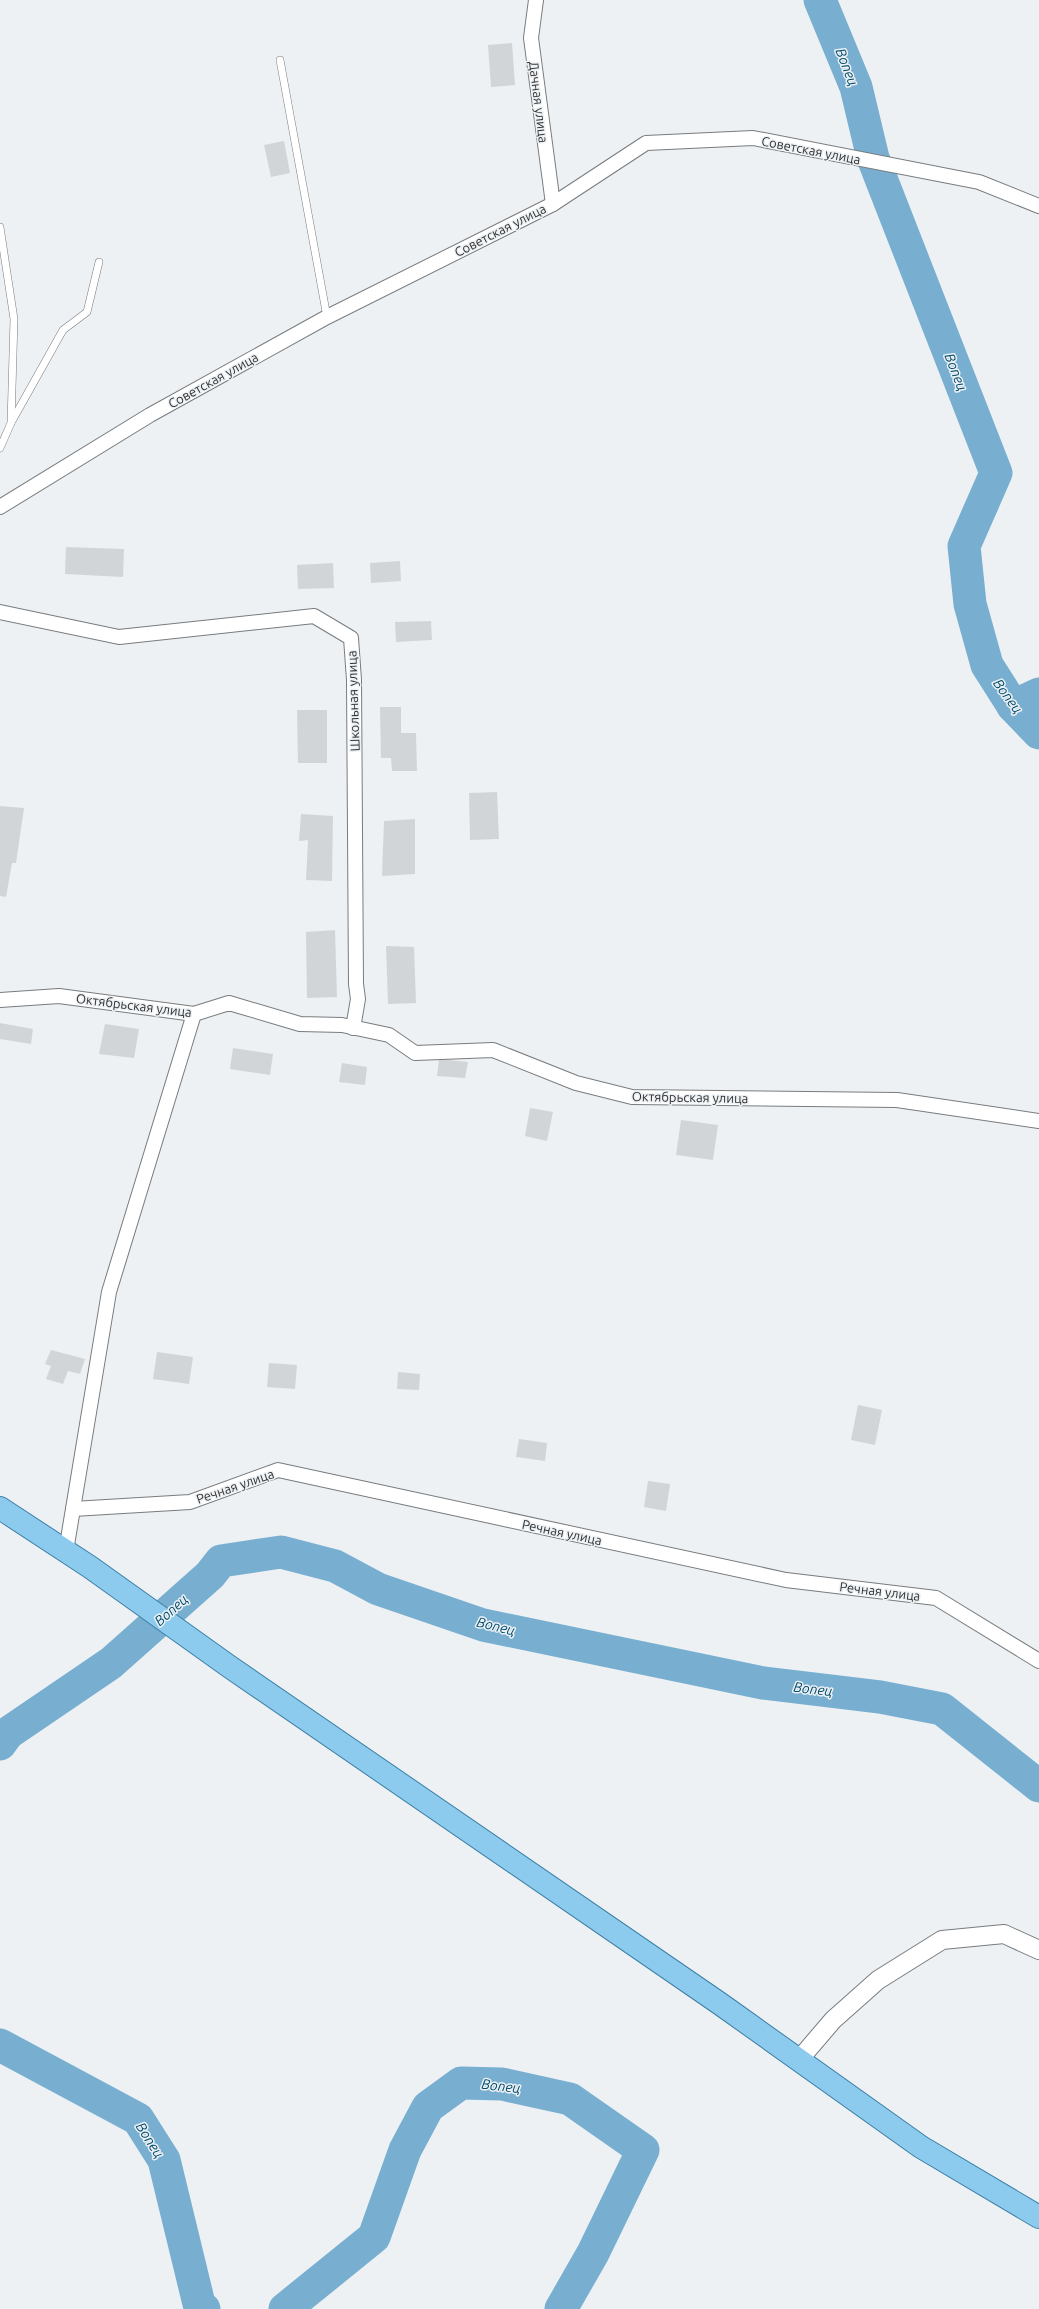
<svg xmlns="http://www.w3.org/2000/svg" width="1039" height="2309" viewBox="0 0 1039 2309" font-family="Ubuntu,sans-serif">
	<rect width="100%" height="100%" fill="#edf1f4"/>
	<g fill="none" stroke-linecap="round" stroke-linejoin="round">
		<!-- river -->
		<g stroke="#78afd1" stroke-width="33">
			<path d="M820,0L856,87L873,158L996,473L964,546L970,604L987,665L1013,706L1039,733"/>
			<path d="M1013,706L1039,694"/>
			<path d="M0,1744L8,1733L111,1663L210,1575L221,1561L281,1552L335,1566L378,1589L483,1625L763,1683L880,1697L942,1709L1039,1786"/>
			<path d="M0,2045L138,2119L164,2160L200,2308L204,2309"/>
			<path d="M285,2309L374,2237L405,2150L428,2107L461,2083L502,2084L570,2099L643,2150L593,2253L561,2309"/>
		</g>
	</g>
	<!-- building -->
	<g fill="#d1d5d8">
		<path d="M512,43L515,85L491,87L488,45Z"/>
		<path d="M284,141L290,173L271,177L264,145Z"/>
		<path d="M66,547L124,549L123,577L65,574Z"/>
		<path d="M400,561L401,581L371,583L370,563Z"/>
		<path d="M333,563L334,588L298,589L297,565Z"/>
		<path d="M431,621L432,640L396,642L395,622Z"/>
		<path d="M380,707H401V733H416L417,771H392L391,758H381Z"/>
		<path d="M297,710H327V763H298Z"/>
		<path d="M497,792L499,839L470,840L469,793Z"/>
		<path d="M0,806L24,808L16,863H12L6,897L0,896Z"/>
		<path d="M301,814L333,816L332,881L306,880L308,840L299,841Z"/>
		<path d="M415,819V874L382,876L384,821Z"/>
		<path d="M335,930L337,997L307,998L306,932Z"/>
		<path d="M386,946L414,947L416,1003L388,1004Z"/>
		<path d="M0,1023L33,1029L31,1044L0,1039Z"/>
		<path d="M105,1024L139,1029L134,1058L99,1054Z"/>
		<path d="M233,1048L273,1054L270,1075L230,1069Z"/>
		<path d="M439,1059L468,1062L465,1078L437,1076Z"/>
		<path d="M342,1063L367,1067L365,1085L339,1082Z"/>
		<path d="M530,1108L553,1112L547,1141L525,1136Z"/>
		<path d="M681,1120L718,1125L713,1160L676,1155Z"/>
		<path d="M51,1350L85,1359L80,1374L68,1371L63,1384L46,1379L51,1366L45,1364Z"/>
		<path d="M157,1352L193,1357L189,1384L153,1379Z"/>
		<path d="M269,1363L297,1365L295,1389L267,1387Z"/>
		<path d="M398,1372L420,1374L419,1390L397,1389Z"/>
		<path d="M858,1405L882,1410L875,1445L851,1440Z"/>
		<path d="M519,1439L547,1443L545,1461L516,1457Z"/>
		<path d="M648,1481L670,1484L666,1511L644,1507Z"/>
	</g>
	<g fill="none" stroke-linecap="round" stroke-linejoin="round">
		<!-- service casing -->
		<g stroke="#787c7f" stroke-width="8">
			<g id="service">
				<path d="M280,60L327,317"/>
				<path d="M0,227L14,319L11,423L0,448"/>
				<path d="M12,421L63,330L87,312L99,262"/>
			</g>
		</g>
		<!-- minor casing -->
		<g stroke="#787c7f" stroke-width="16">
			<g id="minor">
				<path d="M536,0L531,38L553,204"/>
				<path d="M0,507L150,415L327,317L553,204L646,143L753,138L979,182L1039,206"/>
				<path d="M0,612L119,637L314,616L351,638L354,680L356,984L358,999L353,1028"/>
				<path d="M0,1000L59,996L194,1014L229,1003L300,1024L342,1025L389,1035L415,1053L493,1050L576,1083L632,1097L897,1100L1039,1121"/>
				<path d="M73,1509L190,1502L278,1470L786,1580L936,1598L1039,1661"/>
				<path d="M66,1551L109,1292L194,1014"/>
			</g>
		</g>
		<!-- tertiary casing -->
		<g stroke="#787c7f" stroke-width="20">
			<path id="tertiary" d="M798,2061L833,2020L878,1980L942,1940L1004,1934L1039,1950"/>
		</g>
		<!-- primary casing -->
		<g stroke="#3b7fa5" stroke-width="24">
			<path id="primary" d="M0,1508L90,1567L230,1667L719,2003L921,2147L1039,2217"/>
		</g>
		<!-- service -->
		<use href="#service" stroke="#fff" stroke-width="7"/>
		<!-- minor -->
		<use href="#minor" stroke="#fff" stroke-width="14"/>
		<!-- tertiary -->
		<use href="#tertiary" stroke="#fff" stroke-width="18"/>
		<!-- primary -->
		<use href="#primary" stroke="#8dcbee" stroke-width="22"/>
	</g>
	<g text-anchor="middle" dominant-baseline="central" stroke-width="3" stroke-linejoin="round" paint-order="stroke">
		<!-- street labels -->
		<g font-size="13" fill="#313233" stroke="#edf1f4">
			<text transform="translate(539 102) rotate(83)">Дачная улица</text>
			<text transform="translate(811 150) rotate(11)">Советская улица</text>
			<text transform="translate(500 230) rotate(-27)">Советская улица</text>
			<text transform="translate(213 380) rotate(-29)">Советская улица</text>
			<text transform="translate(353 701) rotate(-92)">Школьная улица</text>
			<text transform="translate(134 1005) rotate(7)">Октябрьская улица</text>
			<text transform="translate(690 1097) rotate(1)">Октябрьская улица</text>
			<text transform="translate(235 1486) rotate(-19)">Речная улица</text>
			<text transform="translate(562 1532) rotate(12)">Речная улица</text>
			<text transform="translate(880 1591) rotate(7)">Речная улица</text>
		</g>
		<!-- water labels -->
		<g font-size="14" font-style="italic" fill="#014c6e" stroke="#edf1f4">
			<text transform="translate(847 67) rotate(69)">Вопец</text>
			<text transform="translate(956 372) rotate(69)">Вопец</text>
			<text transform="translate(1008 696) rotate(54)">Вопец</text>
			<text transform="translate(171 1610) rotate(-42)">Вопец</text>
			<text transform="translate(496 1626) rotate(14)">Вопец</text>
			<text transform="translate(813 1689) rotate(7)">Вопец</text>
			<text transform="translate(501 2086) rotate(7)">Вопец</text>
			<text transform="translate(150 2140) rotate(57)">Вопец</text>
		</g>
	</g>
</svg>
